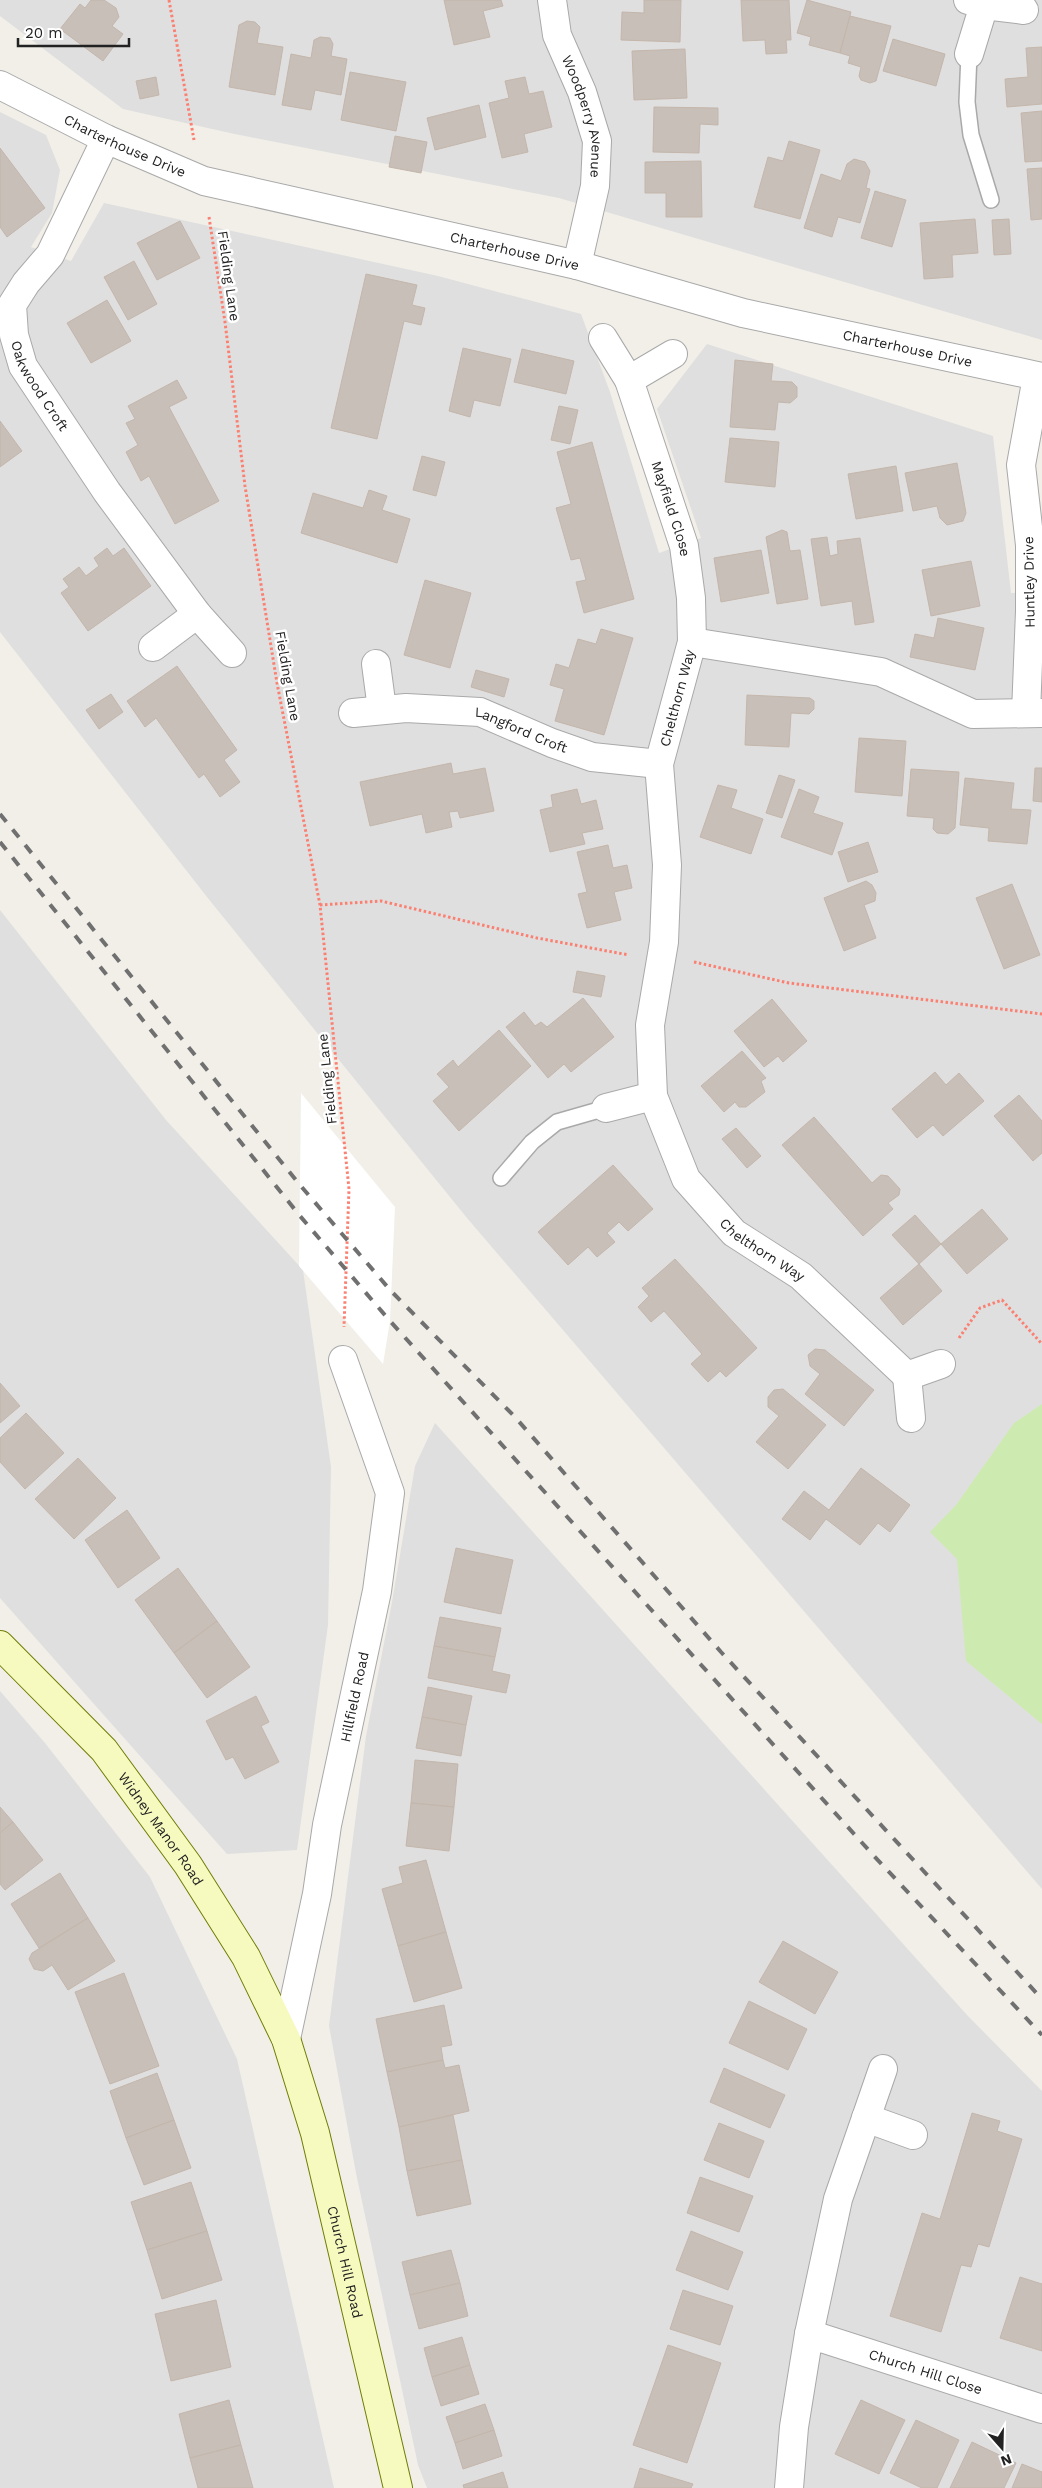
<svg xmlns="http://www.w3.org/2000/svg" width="1042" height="2488" viewBox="0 0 1042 2488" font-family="'Work Sans',sans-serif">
	<rect width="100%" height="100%" fill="#f2efe9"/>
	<!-- residential -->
	<g fill="#e0dfdf">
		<path d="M0,0H1042V340L559,198L230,133L123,109L0,16Z"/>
		<path d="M0,112L46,135L60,170L52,213L31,247L71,261L104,203L438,276L581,314L610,392L659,553L701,538L657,409L707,344L993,436L1011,593H1042V1889L467,1218L207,897L0,632Z"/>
		<path d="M0,910L166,1120L303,1270L331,1467L328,1625L297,1850L227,1854L0,1598Z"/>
		<path d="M435,1423L967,2015L1042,2091V2488H427L418,2465L356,2173L329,2026L366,1736L392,1602L415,1466Z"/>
		<path d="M0,1691L45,1743L150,1877L237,2059L334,2488H0Z"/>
	</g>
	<!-- grass -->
	<path fill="#cdebb0" d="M1042,1404V1724L966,1661L957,1559L930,1532L956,1505L1014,1423Z"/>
	<!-- pier -->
	<path fill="#fff" d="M301,1093L395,1207L390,1321L383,1364L299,1266Z"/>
	<!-- building -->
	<g fill="#c7bfb8" stroke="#c4b6ab">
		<path d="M91,0H104L116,8L119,17L112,26L123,34L103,61L60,29L80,4L85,8Z"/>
		<path d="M444,0H501L503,6L483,11L490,37L454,45Z"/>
		<path d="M644,0H681L680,42L621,40L622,12L644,13Z"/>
		<path d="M741,0H789L791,40H786L787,53L766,54L765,40L743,41Z"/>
		<path d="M807,0L851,12L840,53L809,45L811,37L797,33Z"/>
		<path d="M850,16L891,26L876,81L870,83L861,80L859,76L861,67L848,63L850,56L840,53Z"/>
		<path d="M247,21L255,22L260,27L257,43L283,47L275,95L229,87L239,25Z"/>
		<path d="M320,37L330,38L333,44L331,56L347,59L341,95L315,90L311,110L282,105L291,54L311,58L314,40Z"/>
		<path d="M893,39L945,54L936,86L883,71Z"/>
		<path d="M1042,47V104L1007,107L1005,79L1028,77L1026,48Z"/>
		<path d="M685,49L687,98L634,100L632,51Z"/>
		<path d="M350,72L406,82L396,131L341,120Z"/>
		<path d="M156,77L159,95L140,99L136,81Z"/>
		<path d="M525,77L529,94L543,91L552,127L524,134L528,152L502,158L489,103L509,98L505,81Z"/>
		<path d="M479,105L486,137L435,150L427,118Z"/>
		<path d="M654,107L718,108V125L700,124L699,153L653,152Z"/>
		<path d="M1042,111V161L1025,162L1021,113Z"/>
		<path d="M395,136L427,142L421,173L389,167Z"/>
		<path d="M789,141L820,150L800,219L754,207L768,157L783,161Z"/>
		<path d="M0,148L45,208L7,237L0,227Z"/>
		<path d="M854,159L865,162L870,171L866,188L870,189L860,223L838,217L832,237L804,228L821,174L841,181L847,164Z"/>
		<path d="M701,161L702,217H666V193H645V162Z"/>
		<path d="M1042,168V219L1031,220L1027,169Z"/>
		<path d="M875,191L906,200L892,247L861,238Z"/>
		<path d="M975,219L978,253L952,255L953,277L924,279L920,223Z"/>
		<path d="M1009,219L1011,254L994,255L992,220Z"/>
		<path d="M180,221L200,258L157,280L137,243Z"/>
		<path d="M134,261L157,304L128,320L104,277Z"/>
		<path d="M366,274L417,285L412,305L425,308L421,325L404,321L377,439L331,428Z"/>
		<path d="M107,300L131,341L91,363L67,323Z"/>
		<path d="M463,348L511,359L500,406L474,400L470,417L449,411Z"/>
		<path d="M522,349L574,361L566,394L514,382Z"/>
		<path d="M735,360L773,364L771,381L792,382L797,387V397L790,403L778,402L775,430L730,427Z"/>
		<path d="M177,380L187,398L169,407L219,501L175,524L149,476L141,481L126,452L138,445L126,423L135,419L128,406Z"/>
		<path d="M559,406L578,410L570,444L551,440Z"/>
		<path d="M0,421L22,451L0,467Z"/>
		<path d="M730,438L779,442L775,487L725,482Z"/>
		<path d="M592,442L634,599L584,613L576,582L586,580L580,558L571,560L556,508L571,504L557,452Z"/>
		<path d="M422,456L445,462L436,496L413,490Z"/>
		<path d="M957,463L966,513L963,521L947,525L940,518L937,506L913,511L905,473Z"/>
		<path d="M896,466L903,511L856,519L848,474Z"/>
		<path d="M369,490L387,496L382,510L410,519L397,563L301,533L313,493L363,508Z"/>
		<path d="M782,530L787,532L790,551L800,550L808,599L777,604L766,537Z"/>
		<path d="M827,537L830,556L838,554L837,541L860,538L874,622L855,625L852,601L821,606L811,539Z"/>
		<path d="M107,548L113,556L124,548L151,586L88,631L61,593L69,587L63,579L79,567L86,576L99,566L94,558Z"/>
		<path d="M761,550L769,593L721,602L714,558Z"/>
		<path d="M971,561L980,606L931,616L922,570Z"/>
		<path d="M425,580L471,593L450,668L404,655Z"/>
		<path d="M938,618L984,628L975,670L910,657L915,634L934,638Z"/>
		<path d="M601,629L633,638L604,735L555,721L564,689L550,685L556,664L569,668L578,639L596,644Z"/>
		<path d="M177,666L237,750L224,760L240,782L220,797L204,774L199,778L156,718L145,727L127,701Z"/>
		<path d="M476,670L509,679L504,697L471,687Z"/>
		<path d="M111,694L123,712L99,729L86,710Z"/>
		<path d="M747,695L810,698L814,701V709L809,714L791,713L789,747L745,745Z"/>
		<path d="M859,738L906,741L902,796L855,792Z"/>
		<path d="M451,763L453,774L485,768L494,811L460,818L458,811L449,812L452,827L426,833L422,814L370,826L360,782Z"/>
		<path d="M1035,768H1042V802L1033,801Z"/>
		<path d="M911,769L959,772L955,828L948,834L937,833L933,829L934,818L907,816Z"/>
		<path d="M779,775L795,780L782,818L766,813Z"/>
		<path d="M965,778L1014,783L1011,809L1031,810L1027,844L988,841L989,828L960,825Z"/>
		<path d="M718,785L737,790L731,808L763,819L751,854L700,837Z"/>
		<path d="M577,789L581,804L596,800L603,829L582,833L585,844L550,852L540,810L553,807L551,795Z"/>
		<path d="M799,789L819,797L813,813L843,823L832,855L781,837Z"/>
		<path d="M868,842L878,872L848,882L838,852Z"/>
		<path d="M608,845L613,868L627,865L632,888L614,892L621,920L587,928L578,894L587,892L577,852Z"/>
		<path d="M866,881L872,885L876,893L875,901L864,905L876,938L844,951L824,898Z"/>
		<path d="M1012,884L1040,955L1004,969L976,898Z"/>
		<path d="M577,971L605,976L601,997L573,992Z"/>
		<path d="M583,998L614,1037L571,1072L564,1064L548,1078L506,1027L524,1012L535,1026L541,1022L547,1027Z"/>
		<path d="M772,999L807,1041L783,1062L778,1056L764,1067L734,1031Z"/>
		<path d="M499,1030L531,1066L459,1131L433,1101L449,1087L437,1074L453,1060L458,1067Z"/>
		<path d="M742,1051L766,1078L761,1081L765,1092L746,1107H739L735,1102L724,1112L701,1086Z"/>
		<path d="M935,1072L946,1085L959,1073L984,1101L943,1136L933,1125L917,1138L892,1109Z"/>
		<path d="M1019,1095L1042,1121V1153L1033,1161L994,1116Z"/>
		<path d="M814,1117L872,1183L881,1175L888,1176L900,1189L899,1195L888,1203L893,1209L863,1236L782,1145Z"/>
		<path d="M736,1128L761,1156L747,1168L722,1139Z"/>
		<path d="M613,1165L653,1209L628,1231L619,1222L607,1233L615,1242L597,1257L588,1247L568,1265L538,1232Z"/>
		<path d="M982,1209L1008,1239L967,1274L941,1244Z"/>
		<path d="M915,1215L941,1244L919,1264L892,1235Z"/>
		<path d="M675,1259L757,1348L726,1377L720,1371L708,1382L691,1364L702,1354L664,1311L651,1322L638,1307L649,1296L642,1288Z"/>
		<path d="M919,1264L942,1291L903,1325L880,1298Z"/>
		<path d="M815,1349L825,1350L874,1390L844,1426L805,1394L820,1374L810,1366L808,1355Z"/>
		<path d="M0,1383L20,1406L0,1423Z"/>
		<path d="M783,1389L826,1425L788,1469L756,1442L779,1416L768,1407V1397L774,1390Z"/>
		<path d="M26,1413L64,1453L25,1489L0,1462V1438Z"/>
		<path d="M78,1458L116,1498L74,1539L35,1499Z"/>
		<path d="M861,1468L910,1505L890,1532L878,1523L860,1545L826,1519L810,1540L782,1519L804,1491L829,1510Z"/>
		<path d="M127,1510L160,1558L118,1588L85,1540Z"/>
		<path d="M456,1548L513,1560L501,1614L444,1602Z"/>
		<path d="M178,1568L217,1621L174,1653L135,1600Z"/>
		<path d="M440,1617L501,1628L495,1657L434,1646Z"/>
		<path d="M217,1621L250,1667L207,1698L174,1653Z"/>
		<path d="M434,1646L495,1657L492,1671L510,1675L506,1693L428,1678Z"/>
		<path d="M428,1687L472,1696L466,1725L422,1717Z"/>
		<path d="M256,1696L269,1722L261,1726L279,1762L245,1779L233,1757L226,1760L206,1721Z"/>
		<path d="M422,1717L466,1725L461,1756L416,1748Z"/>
		<path d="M415,1760L458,1764L454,1807L411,1803Z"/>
		<path d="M411,1803L454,1807L449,1851L406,1846Z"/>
		<path d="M0,1807L13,1822L0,1833Z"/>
		<path d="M13,1822L43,1860L5,1890L0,1884V1833Z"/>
		<path d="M426,1860L446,1932L398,1946L382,1889L403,1883L399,1867Z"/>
		<path d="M60,1873L88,1918L39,1948L11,1904Z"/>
		<path d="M88,1918L115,1961L68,1990L52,1965L43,1971L34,1969L29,1959L32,1953Z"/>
		<path d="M446,1932L462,1988L414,2002L398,1946Z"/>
		<path d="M783,1941L838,1972L815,2014L759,1982Z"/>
		<path d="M124,1973L159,2066L110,2084L75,1992Z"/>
		<path d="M749,2001L807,2029L788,2070L729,2043Z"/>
		<path d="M444,2005L452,2045L441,2047L443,2060L387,2072L376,2019Z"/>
		<path d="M443,2060L445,2068L459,2065L469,2111L399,2127L387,2072Z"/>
		<path d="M724,2068L785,2095L770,2128L710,2102Z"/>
		<path d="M157,2073L174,2120L126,2138L110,2091Z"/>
		<path d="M972,2113L1000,2121L997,2131L1022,2139L989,2247L978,2244L971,2267L961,2265L941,2332L890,2316L922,2213L940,2219Z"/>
		<path d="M453,2115L462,2160L407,2171L399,2127Z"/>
		<path d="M174,2120L191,2168L144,2185L126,2138Z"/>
		<path d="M719,2123L764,2141L749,2178L704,2160Z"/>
		<path d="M462,2160L471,2204L417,2216L407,2171Z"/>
		<path d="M700,2177L753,2196L739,2232L687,2213Z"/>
		<path d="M191,2182L207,2231L147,2250L131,2202Z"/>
		<path d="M207,2231L222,2280L162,2299L147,2250Z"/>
		<path d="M691,2231L743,2252L728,2290L676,2270Z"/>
		<path d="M451,2250L460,2283L410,2295L402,2262Z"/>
		<path d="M1020,2277L1042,2284V2351L1000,2338Z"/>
		<path d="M460,2283L468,2316L419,2329L410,2295Z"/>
		<path d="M683,2290L733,2306L720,2345L670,2329Z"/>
		<path d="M216,2300L231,2367L171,2381L155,2314Z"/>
		<path d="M462,2337L470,2365L432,2377L424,2348Z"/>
		<path d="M668,2345L721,2363L687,2463L633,2445Z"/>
		<path d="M470,2365L479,2394L441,2406L432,2377Z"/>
		<path d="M229,2400L241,2445L190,2458L179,2414Z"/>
		<path d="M861,2400L905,2420L879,2474L835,2454Z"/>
		<path d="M485,2404L494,2430L455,2443L446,2417Z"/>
		<path d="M916,2420L959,2440L937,2488H922L890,2473Z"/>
		<path d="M494,2430L502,2456L463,2469L455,2443Z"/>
		<path d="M972,2442L1016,2463L1004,2488H950Z"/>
		<path d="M241,2445L253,2488H198L190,2458Z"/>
		<path d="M1022,2464L1042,2472V2488H1012Z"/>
		<path d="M640,2468L693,2484L691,2488H634Z"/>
		<path d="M503,2472L508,2488H464L463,2485Z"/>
	</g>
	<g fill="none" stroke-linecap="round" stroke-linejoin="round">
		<!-- lane casing -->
		<g stroke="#a9a9a9" stroke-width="18">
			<g id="lane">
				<path d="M969,54L967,102L971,135L991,200"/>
				<path d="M501,1178L532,1142L557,1122L606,1108"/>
			</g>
		</g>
		<!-- street casing -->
		<g stroke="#a9a9a9" stroke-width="30">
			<g id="street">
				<path id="s1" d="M552,0L557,35L582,92L597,141L595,186L577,265"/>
				<path d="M968,0L984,5L969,54"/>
				<path d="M984,5L1024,10"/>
				<path id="s2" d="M0,85L106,139L204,181L577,265L743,313L1042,377"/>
				<path id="s3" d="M106,139L50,255L26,283L12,305L14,335L23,366L107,492L197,614L232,653"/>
				<path id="s4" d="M603,338L629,380L684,546L691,598L692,642L659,764L667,865L664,942L650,1025L653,1096L686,1179L734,1233L801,1276L907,1376L941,1364"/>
				<path d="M629,380L673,354"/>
				<path d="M692,642L881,672L973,714L1042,713"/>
				<path d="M153,647L197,614"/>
				<path d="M376,664L382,709"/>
				<path id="s5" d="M353,713L406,708L480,712L552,743L592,757L659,764"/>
				<path d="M1026,713L1030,611V545L1021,465L1037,377"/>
				<path d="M606,1108L653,1096"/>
				<path d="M907,1376L911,1418"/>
				<path id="s6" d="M286,2039L317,1894L327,1825L377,1591L390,1493L343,1360"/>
				<path d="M866,2118L913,2135"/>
				<path d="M809,2334L838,2199L883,2069"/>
				<path id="s7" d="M789,2488L794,2427L809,2334L1042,2409"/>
			</g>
		</g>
		<!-- secondary casing -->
		<g stroke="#707d05" stroke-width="30">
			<g id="secondary">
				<path id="s8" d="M0,1645L104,1750L188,1865L246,1957L286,2039L315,2133L398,2488"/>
			</g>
		</g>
		<!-- path -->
		<g stroke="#fa8072" stroke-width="3" stroke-dasharray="2.5 2.5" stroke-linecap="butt">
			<path d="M169,0L194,140"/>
			<path d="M209,217L225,322L245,486L277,683L320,905L349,1189L344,1327"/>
			<path d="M320,905L381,901L537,938L629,955"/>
			<path d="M694,962L789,983L1042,1014"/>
			<path d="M959,1338L980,1308L1002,1300L1042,1344"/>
		</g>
		<!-- lane -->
		<use href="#lane" stroke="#fff" stroke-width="15"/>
		<!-- street -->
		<use href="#street" stroke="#fff" stroke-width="28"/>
		<!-- secondary -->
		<use href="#secondary" stroke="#f7fabf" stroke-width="28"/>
		<!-- rail -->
		<g stroke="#707070" stroke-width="4" stroke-dasharray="10 10" stroke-linecap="butt">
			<path d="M0,814L300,1185L391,1291L515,1417L721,1652L1042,1999"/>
			<path d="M0,842L300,1216L390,1321L874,1856L1042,2035"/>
		</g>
	</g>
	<g text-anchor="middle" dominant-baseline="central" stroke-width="5" stroke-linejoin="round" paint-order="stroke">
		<!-- street labels -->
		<g font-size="14" fill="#222" stroke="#fff">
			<text stroke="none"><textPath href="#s1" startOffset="122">Woodperry Avenue</textPath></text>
			<text stroke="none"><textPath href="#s2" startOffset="139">Charterhouse Drive</textPath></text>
			<text stroke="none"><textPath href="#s2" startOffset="544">Charterhouse Drive</textPath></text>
			<text transform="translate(229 276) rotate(82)">Fielding Lane</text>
			<text stroke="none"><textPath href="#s2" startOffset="949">Charterhouse Drive</textPath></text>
			<text stroke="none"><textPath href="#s3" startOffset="279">Oakwood Croft</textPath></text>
			<text stroke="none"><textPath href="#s4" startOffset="185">Mayfield Close</textPath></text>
			<text transform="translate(1029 582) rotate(-91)">Huntley Drive</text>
			<text transform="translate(288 676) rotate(80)">Fielding Lane</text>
			<text transform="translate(677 698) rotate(-75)">Chelthorn Way</text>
			<text stroke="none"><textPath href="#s5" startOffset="172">Langford Croft</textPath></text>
			<text transform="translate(327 1079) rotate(-96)">Fielding Lane</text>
			<text stroke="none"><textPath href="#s4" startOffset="975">Chelthorn Way</textPath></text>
			<text stroke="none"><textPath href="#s6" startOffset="349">Hillfield Road</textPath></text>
			<text stroke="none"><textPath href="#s8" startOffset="245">Widney Manor Road</textPath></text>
			<text stroke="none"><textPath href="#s8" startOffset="721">Church Hill Road</textPath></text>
			<text stroke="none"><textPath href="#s7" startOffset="278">Church Hill Close</textPath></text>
		</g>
	</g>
	<!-- north arrow -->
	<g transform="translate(1002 2448) rotate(160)" stroke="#ffffff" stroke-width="4" paint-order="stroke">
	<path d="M0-4L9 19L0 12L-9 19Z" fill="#222222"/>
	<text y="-8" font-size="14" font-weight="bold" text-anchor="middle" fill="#222222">N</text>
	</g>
	<!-- scale -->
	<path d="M18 38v8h111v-8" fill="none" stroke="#222222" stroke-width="2.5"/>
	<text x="25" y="38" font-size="15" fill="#222222" stroke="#ffffff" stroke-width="4" paint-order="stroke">20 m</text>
</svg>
